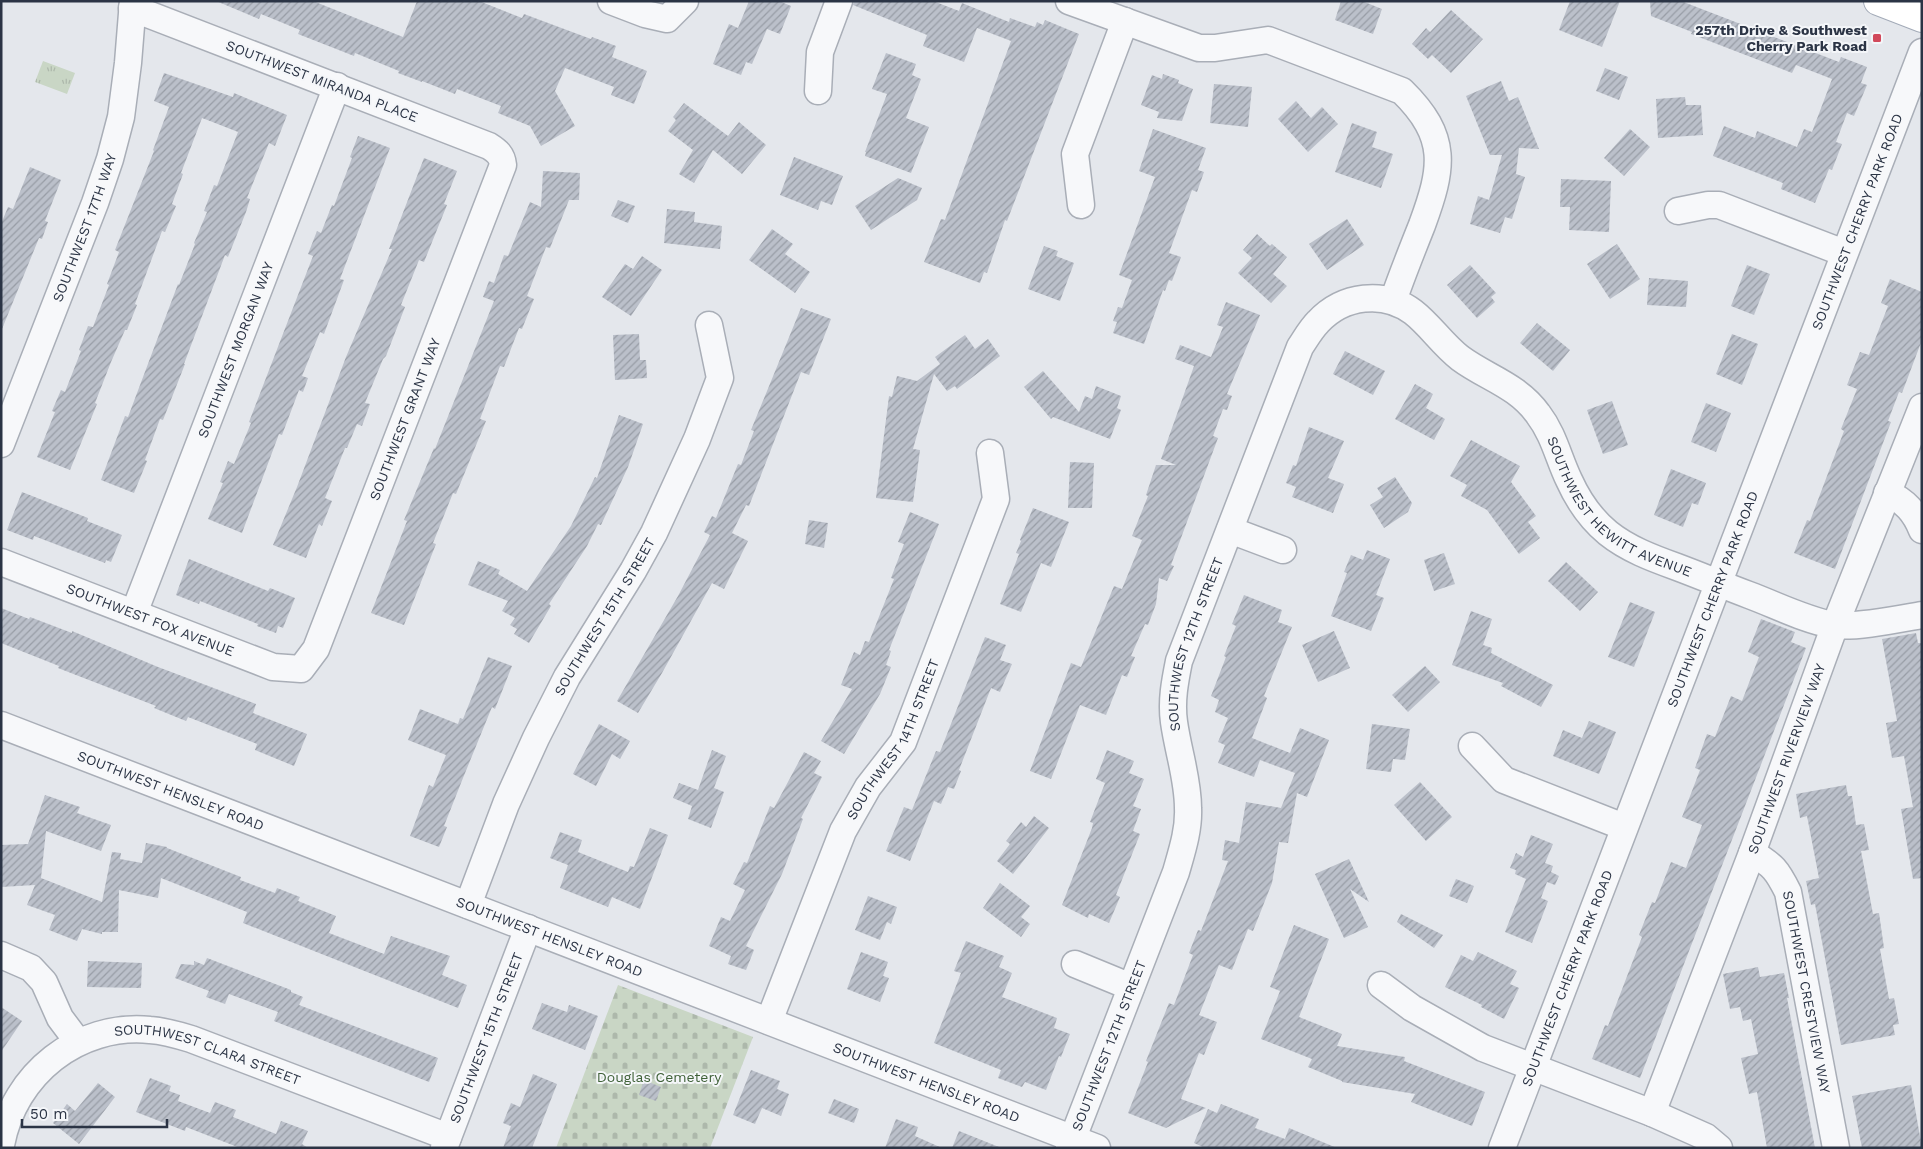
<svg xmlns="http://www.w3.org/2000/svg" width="1923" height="1149" viewBox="0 0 1923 1149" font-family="'Work Sans',sans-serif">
	<defs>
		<pattern id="grass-tufts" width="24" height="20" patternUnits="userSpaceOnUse" patternTransform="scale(1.25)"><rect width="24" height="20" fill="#c9d6c5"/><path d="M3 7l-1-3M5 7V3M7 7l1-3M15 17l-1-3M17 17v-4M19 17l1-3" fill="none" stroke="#adb8ab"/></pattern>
		<pattern id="cemetery-stones" width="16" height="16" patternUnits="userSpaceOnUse" patternTransform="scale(1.25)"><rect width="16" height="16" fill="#c9d6c5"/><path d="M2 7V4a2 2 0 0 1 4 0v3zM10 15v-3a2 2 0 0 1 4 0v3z" fill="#adb8ab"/></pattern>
		<pattern id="building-hatch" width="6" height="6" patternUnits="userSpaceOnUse" patternTransform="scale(1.25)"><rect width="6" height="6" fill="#bbc0ca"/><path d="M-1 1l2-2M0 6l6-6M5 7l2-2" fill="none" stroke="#989da6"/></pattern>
	</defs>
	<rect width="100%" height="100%" fill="#e4e7ec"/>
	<!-- grass -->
	<path fill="url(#grass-tufts)" d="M43,61L75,73L67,94L35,82Z"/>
	<!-- cemetery -->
	<path fill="url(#cemetery-stones)" d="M618,985L753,1037L710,1148H556Z"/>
	<!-- building -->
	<g fill="url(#building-hatch)">
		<path d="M216,1H313L403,37L417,1H479L522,18L524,14L591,39L592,37L616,46L612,57L647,71L634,104L611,95L614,87L565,68L555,91L575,126L541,146L530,126L498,113L501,106L457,89L455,94L422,81V82L398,73L399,71L355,53L354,56L298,34L300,30L261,14L259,19Z"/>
		<path d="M749,1H779L791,6L780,34L767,29L752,64L746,62L741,75L713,64L729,24L738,28Z"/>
		<path d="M854,1H933L959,11L962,3L1009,22L1010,18L1035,27L1037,22L1043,25L1045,20L1079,34L1007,221L1005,220L987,273L984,272L980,283L924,262L941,219L945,220L1011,41L977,28L964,62L923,46L927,35L853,5Z"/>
		<path d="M1341,1H1362L1382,9L1373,34L1335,20Z"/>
		<path d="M1570,1H1620L1602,47L1559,30Z"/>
		<path d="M1650,1H1681L1839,62L1841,57L1867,67L1861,83L1867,85L1854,116L1847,113L1836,142L1842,144L1832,170L1829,169L1815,203L1781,189L1783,183L1713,156L1724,126L1755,138L1757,131L1797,147L1804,129L1812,132L1832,79L1796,65L1792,73L1691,34L1692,32L1651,16Z"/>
		<path d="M1451,10L1483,39L1451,73L1432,55L1428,59L1412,44L1426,28L1430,32Z"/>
		<path d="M886,53L916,64L912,75L921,79L906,118L929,127L911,173L865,156L866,152H865L887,94L872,89Z"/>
		<path d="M1605,68L1628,77L1619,100L1596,91Z"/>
		<path d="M164,73L233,97L234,93L287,115L275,146L269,143L247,198L250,199L246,212L228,257L225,255L184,364H185L163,420L160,419L145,460L147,461L134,493L101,480L125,416L128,417L178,284L179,285L195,244L194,243L207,212L204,211L214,185L217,186L238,132L210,121L202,118L181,173L183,174L172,204L176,206L165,232L162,231L135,304L137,305L127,330H125L111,362L95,403L97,404L70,470L37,457L55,412L52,411L61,390L65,392L81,351L79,350L88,326L93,327L109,285L107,284L119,252L115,250L154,151L153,150L169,107L154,101Z"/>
		<path d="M1163,74L1179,80L1178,83L1193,89L1182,121L1157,118L1159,112L1141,105L1152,75L1162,79Z"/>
		<path d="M1501,81L1509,101L1518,97L1539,149L1519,148L1516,174L1525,177L1512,219L1505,217L1500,233L1470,224L1478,196L1489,200L1502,155H1490L1466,96Z"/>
		<path d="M1214,84L1252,87L1248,127L1210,123Z"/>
		<path d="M1685,97L1686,105H1701L1703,135L1658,138L1656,99Z"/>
		<path d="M1296,101L1311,118L1322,107L1338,124L1308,152L1278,119Z"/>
		<path d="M684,103L728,136L739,122L766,145L742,174L713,150L694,183L679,174L693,150L668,131L676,120L673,117Z"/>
		<path d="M1352,123L1377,132L1372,147L1393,154L1381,188L1335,172Z"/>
		<path d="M1153,129L1206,148L1198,170L1204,172L1197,192L1192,190L1169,253L1181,257L1172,281L1169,280L1165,291L1163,290L1144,344L1113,333L1117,322L1113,321L1118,307L1122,308L1132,280L1119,275L1155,177L1139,171Z"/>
		<path d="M1630,129L1650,147L1624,176L1604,158Z"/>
		<path d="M358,136L390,148L340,279L344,280L324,334L320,332L302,376L308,378L303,392L299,390L282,435L279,434L242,533L208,519L223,483L220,482L228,461L234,464L251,423L249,422L313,256L308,254L317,231L321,233L332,205L334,206L352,158L350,157Z"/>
		<path d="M794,157L843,176L832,205L821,201L818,210L780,195Z"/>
		<path d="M424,158L457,171L444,204L447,205L424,262L419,260L401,305L405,307L386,356L383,359L365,403L370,404L362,426L357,424L347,448H345L325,498L332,501L322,526L319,524L306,558L273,545L297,487L346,357L392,249H389Z"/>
		<path d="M30,167L61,180L45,221L48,222L42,239L39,238L2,329L1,224L8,207L13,209Z"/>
		<path d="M543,171L580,173L579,200H569L550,248L546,247L527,296L534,299L522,329L519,328L504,367L500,366L480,419L486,421L456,494L453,493L433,543L436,544L404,625L371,613L407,521L404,520L434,448L435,449L494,301L483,297L489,281L494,283L504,255L508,256L530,202L541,207Z"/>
		<path d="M898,178L922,188L917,200L871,230L855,206Z"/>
		<path d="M1561,179L1611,181L1609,232L1569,230L1570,207H1560Z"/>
		<path d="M618,200L635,206L628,223L611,216Z"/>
		<path d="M667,209L695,212L694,222L722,226L720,249L664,243Z"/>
		<path d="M1347,219L1364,245L1327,270L1309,244Z"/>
		<path d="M772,229L793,244L785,254L810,272L795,293L749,260Z"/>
		<path d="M1257,234L1270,246L1272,244L1287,257L1273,274L1287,286L1271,303L1238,273L1252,258L1243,250Z"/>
		<path d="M1617,244L1640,279L1610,299L1587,264Z"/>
		<path d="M1044,246L1058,251L1056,256L1074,263L1060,301L1028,289Z"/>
		<path d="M642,256L662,270L631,316L602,297L625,264L633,269Z"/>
		<path d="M1470,265L1496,293L1491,297L1495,302L1477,318L1447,285Z"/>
		<path d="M1747,265L1770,274L1754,315L1731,306Z"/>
		<path d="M1649,278L1688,281L1686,307L1647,305Z"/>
		<path d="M1890,279L1922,292V340L1902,393L1899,392L1888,421L1891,422L1835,569L1794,553L1807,520L1810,521L1844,431L1841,429L1857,389L1847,385L1860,352L1869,355L1888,306L1881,303Z"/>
		<path d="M1226,302L1260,315L1227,394L1232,396L1227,410L1223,409L1213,436L1218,438L1171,565L1174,566L1167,581L1159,578L1156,604L1148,625L1145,624L1131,656L1135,657L1127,677L1122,675L1106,715L1080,705L1051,779L1030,771L1071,663L1081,667L1114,586L1122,589L1142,540L1132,536L1148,496L1146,495L1156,465H1176L1161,459L1194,366L1175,359L1180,345L1211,357L1223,327L1217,325Z"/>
		<path d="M801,308L831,319L809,375L801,372L749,506L746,505L732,533L748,541L724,589L712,583L662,673L638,713L617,701L678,596L710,535L704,532L712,516L716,518L738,464L741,465L754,431L751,430Z"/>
		<path d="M1537,323L1570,350L1553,371L1520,343Z"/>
		<path d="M639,334L640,360H646L647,378L615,380L613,335Z"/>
		<path d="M1732,334L1758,344L1742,385L1716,374Z"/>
		<path d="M965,335L975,349L988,339L1000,356L957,389L955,386L947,391L934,374L913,449L920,450L913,502L876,498L889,396L892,397L897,376L917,381L940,364L935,357Z"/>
		<path d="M1345,351L1385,371L1373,395L1333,374Z"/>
		<path d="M1043,371L1079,412L1085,396L1092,399L1096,386L1121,396L1117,408L1121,410L1110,439L1053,417L1051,419L1024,387Z"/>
		<path d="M1415,384L1433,394L1426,408L1445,419L1434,440L1395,419Z"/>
		<path d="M1612,401L1628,445L1603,454L1587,410Z"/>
		<path d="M1706,403L1731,413L1716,452L1691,442Z"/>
		<path d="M619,415L643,424L628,467L601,525L598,524L587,546L549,604L551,606L529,643L514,634L517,629L510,625L515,618L502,611L508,601L468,585L478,561L500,570L498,574L527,591L571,526L595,477L597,478Z"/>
		<path d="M1309,427L1344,441L1328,478L1344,484L1333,513L1292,497L1296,487L1286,483L1293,465L1296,466Z"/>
		<path d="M1471,440L1520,466L1511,482L1536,516L1528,522L1540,538L1519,554L1487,510L1461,496L1467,485L1450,476Z"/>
		<path d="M1070,462L1094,463L1092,508H1068Z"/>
		<path d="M1671,469L1706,483L1698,505L1692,503L1683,527L1654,515Z"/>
		<path d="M1395,477L1412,503L1408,512L1384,528L1370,505L1383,497L1377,488Z"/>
		<path d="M22,492L88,518L87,521L122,535L111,562L106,560L105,563L34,536L33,540L7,530Z"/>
		<path d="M1033,508L1069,522L1051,567L1041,563L1021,612L1000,604L1019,554L1016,553L1021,541L1020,540Z"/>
		<path d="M910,512L939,524L889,650L891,651L886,665L891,667L880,694L844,754L821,741L852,689L841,685L854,652L860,655L865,641L869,642L894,579L891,578L904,544L898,542Z"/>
		<path d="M809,520L828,523L824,548L805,544Z"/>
		<path d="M1367,550L1390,559L1376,595L1384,598L1371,631L1331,616L1347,573L1344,572L1351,555L1363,560Z"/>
		<path d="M1444,553L1455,584L1434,591L1424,560Z"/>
		<path d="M189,559L268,591L270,588L295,598L283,628L278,626L276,633L257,626L258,624L200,601L199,604L176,595Z"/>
		<path d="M1566,562L1598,592L1580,611L1548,581Z"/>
		<path d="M1244,595L1282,610L1278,622L1292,627L1264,696L1267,698L1252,738L1290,753L1300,728L1329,740L1307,797L1297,793L1288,843L1279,842L1272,883L1253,931L1248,929L1232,970L1219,965L1199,1015L1217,1022L1204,1055L1199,1053L1181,1099L1206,1108L1166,1128L1128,1113L1148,1062L1146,1061L1169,1003L1174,1005L1193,955L1189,953L1198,930L1201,931L1228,861L1222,860L1225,840L1239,843L1246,802L1281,808L1295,773L1260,760L1254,777L1218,763L1225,745L1218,742L1228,718L1215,712L1219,700L1211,696L1226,657L1224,656L1236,626L1232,624Z"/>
		<path d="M1630,602L1655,612L1634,667L1608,657Z"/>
		<path d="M1,608L29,619L30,617L72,633V631L158,667L256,704L253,713L307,734L294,766L255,750L257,744L188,717L186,721L154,708L156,706L58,668L59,666L1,643Z"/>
		<path d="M1471,611L1492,619L1483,645L1492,648L1491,653L1553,685L1541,707L1501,686L1503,683L1452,665Z"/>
		<path d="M1761,619L1795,632L1791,642L1806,648L1640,1078L1592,1059L1605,1025L1608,1026L1642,937L1639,935L1652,902L1655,903L1671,862L1686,868L1702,825L1682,817L1700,770L1695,768L1707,734L1715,737L1731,696L1742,701L1759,657L1748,652Z"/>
		<path d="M1334,631L1350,668L1318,682L1302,645Z"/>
		<path d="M1916,633L1918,643H1922V878L1913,879L1901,809L1913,807L1904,756L1892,758L1886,723L1897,721L1882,639Z"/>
		<path d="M985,637L1006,645L1000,660L1012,664L1000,692L991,688L959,770L961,771L954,789L948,787L941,804L934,801L910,861L886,851L904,807L912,810L936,751L940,752Z"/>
		<path d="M488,657L512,666L495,709L492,707L463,778L444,826L447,827L439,847L410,836L429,785L433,787L446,755L408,740L420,709L458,724L460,718L463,719Z"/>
		<path d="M1425,666L1440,682L1408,712L1392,695Z"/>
		<path d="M1589,721L1616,732L1599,774L1553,756L1563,730L1582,738Z"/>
		<path d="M599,724L630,741L620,759L612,754L596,786L573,774Z"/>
		<path d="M1372,724L1410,729L1405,760L1393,759L1391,772L1366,769Z"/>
		<path d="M712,750L726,756L714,788L724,792L711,828L688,819L692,806L673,798L679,783L698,790Z"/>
		<path d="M1107,750L1134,761L1129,773L1144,779L1133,806L1141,809L1133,831L1140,834L1116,895L1120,897L1109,923L1089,914L1088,918L1062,905L1092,828L1093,823L1090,822L1105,783L1096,779Z"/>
		<path d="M804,752L821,761L814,773L822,777L801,818L803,819L782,874L746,946L754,950L746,970L728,964L731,956L709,946L721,917L730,921L745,890L733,884L744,862L747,863L770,806L774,808Z"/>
		<path d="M1420,782L1452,817L1426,841L1394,805Z"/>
		<path d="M1846,785L1848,796H1852L1856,825L1864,824L1869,850L1861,851L1873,914L1879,913L1884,948L1880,949L1889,999L1894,998L1899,1024L1893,1025L1895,1035L1841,1045L1815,904L1811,905L1806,881L1819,878L1807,816L1800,818L1796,794Z"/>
		<path d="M45,795L80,807L77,813L111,825L101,851L46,831L41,878L102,902L112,852L121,853L120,859L142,863L146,843L167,847V848L241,877L240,880L275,893L277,888L300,897L298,901L336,916L329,933L384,954L391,936L450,956L442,975L467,985L458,1008L243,923L247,912L161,878L158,898L119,890L118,932H102V934L82,929L77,941L49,930L55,915L27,905L35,885L1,887V845L28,844Z"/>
		<path d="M1034,816L1049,828L1013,874L997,861L1010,844L1006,841L1021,822L1026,827Z"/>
		<path d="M650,828L668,835L640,909L612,897L608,907L560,888L568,865L550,858L560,832L582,840L578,852L628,872L630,866L634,867Z"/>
		<path d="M1531,835L1553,844L1545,863L1553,866L1551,872L1559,876L1555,885L1547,882L1541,898L1548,901L1532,943L1505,932L1526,879L1515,874L1516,870L1510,868L1516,853L1523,857Z"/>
		<path d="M1349,859L1369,902L1350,889L1368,927L1344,938L1315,874Z"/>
		<path d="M1456,879L1474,886L1467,903L1449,896Z"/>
		<path d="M1000,883L1030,906L1021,917L1030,924L1021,937L983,908Z"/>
		<path d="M868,896L897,907L891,924L887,922L880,940L855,930Z"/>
		<path d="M1401,914L1443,935L1434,948L1397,922Z"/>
		<path d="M1294,925L1329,939L1299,1017L1342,1034L1337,1046L1405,1057L1404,1061L1485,1092L1472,1126L1411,1102L1415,1094L1342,1082V1081L1308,1067L1312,1059L1261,1039L1280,991L1270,987Z"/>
		<path d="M966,941L1004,956L999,967L1012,973L1002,997L1057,1018L1054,1028L1070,1034L1061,1057L1059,1056L1046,1090L1025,1082L1022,1087L998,1078L1001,1070L934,1043L961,973L954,971Z"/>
		<path d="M861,952L888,962L883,976L889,978L880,1002L847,989Z"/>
		<path d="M1478,952L1517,971L1510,984L1519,988L1504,1019L1481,1007L1482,1005L1445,987L1461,955L1473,961Z"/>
		<path d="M207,958L291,990V992L303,997L299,1005L438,1058L429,1082L274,1021L278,1012L229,994L225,1004L206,997L209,991L175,978L181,964L194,965V961L204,965Z"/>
		<path d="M88,961L142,963L141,988L87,987Z"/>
		<path d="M1758,967L1760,977L1784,973L1789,998H1787L1815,1148H1767L1757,1092L1749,1094L1741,1058L1758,1054L1751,1019L1743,1021L1740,1007L1730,1009L1723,974Z"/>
		<path d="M542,1003L567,1012L569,1005L598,1016L585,1050L532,1029Z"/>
		<path d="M1,1007L22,1021L1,1052Z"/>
		<path d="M751,1070L780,1081L777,1089L789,1094L781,1116L762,1108L755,1124L733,1115Z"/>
		<path d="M533,1074L557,1084L532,1148H503L511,1126L503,1123L511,1103L520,1107Z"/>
		<path d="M150,1078L171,1086L169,1091L180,1095L178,1101L210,1113L215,1102L236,1110L233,1117L276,1134L281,1121L308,1131L302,1144L308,1148H240L186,1127L185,1131L136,1112Z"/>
		<path d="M644,1080L661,1087L656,1101L639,1095Z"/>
		<path d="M98,1083L115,1097L79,1144L53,1123L67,1104L75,1111Z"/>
		<path d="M1911,1085L1922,1148H1862L1852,1096Z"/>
		<path d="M834,1099L859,1109L854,1123L828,1113Z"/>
		<path d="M1221,1104L1259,1119L1255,1128L1285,1139L1289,1128L1337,1148H1205L1194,1143L1208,1109L1217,1113Z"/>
		<path d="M896,1119L918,1127L915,1136L942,1148H885Z"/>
		<path d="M959,1131L999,1147V1148H952Z"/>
	</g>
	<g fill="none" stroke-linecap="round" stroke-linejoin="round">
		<!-- minor casing -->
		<g stroke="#a9aeb7" stroke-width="29">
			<g id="minor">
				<path d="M611,1L645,14L667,19L685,1"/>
				<path d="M1069,1L1199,48H1215L1268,40L1276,43L1402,91C1449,137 1443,168 1422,225C1412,250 1402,275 1393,301"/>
				<path d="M818,91L820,52L839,1"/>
				<path d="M1081,205L1075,154L1125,21"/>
				<path d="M1678,211L1708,205H1719L1844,253"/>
				<path id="s1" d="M1,444L95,203L110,159L121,117L128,63L133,1"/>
				<path d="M1887,493C1905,501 1915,512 1922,530"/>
				<path d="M1230,530L1283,550"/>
				<path id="s2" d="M1,562L273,667L301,669L316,649L503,165C502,155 497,151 489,146L132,8"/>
				<path id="s3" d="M134,613L337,86"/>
				<path id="s4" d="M1,725L1097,1148"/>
				<path d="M1472,746L1504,780L1624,827"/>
				<path id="s5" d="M1752,853C1773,865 1777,870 1788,892L1836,1148"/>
				<path id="s6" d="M468,905L506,804L536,738L567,677L633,571L654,533L697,439L720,378L709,325"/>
				<path d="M1,955L31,968L44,982L60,1018L78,1042"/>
				<path d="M1075,964L1131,987"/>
				<path d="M1381,985L1412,1008L1483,1048L1652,1113L1706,1137L1719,1148"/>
				<path id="s7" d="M769,1021L843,831L868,787L903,742L996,499L990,453"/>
				<path id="s8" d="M1652,1113L1752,853L1835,625L1922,407"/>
				<path id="s9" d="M1,1145C14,1074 78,1023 150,1030C165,1031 178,1035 191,1039L448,1137"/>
				<path id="s10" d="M444,1148L528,928"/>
				<path id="s11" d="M1069,1148L1176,872C1182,851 1189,830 1188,808C1188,779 1178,751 1174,722C1171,701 1175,681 1179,661L1300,347C1306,338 1311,329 1318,322C1343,295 1384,290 1413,312C1430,325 1442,344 1460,358C1487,378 1517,385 1538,414C1554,435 1558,457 1569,480C1578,500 1591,519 1608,533C1628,549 1652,558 1677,567C1701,576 1725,586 1749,595C1776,605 1805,620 1833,625C1855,628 1899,619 1922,615"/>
				<path id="s12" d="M1502,1148L1922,52"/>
			</g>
		</g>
		<!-- major casing -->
		<g stroke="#a3abb8" stroke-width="30">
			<path id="major" d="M1878,1L1922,18"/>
		</g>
		<!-- minor -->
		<use href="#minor" stroke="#f7f8fa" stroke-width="26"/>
		<!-- major -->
		<use href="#major" stroke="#fff" stroke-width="28"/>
	</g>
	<!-- markers -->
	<rect fill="#d1495b" stroke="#f4f6f9" stroke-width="2" x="1872" y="33" width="10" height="10" rx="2.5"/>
	<g text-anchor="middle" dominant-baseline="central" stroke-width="4" stroke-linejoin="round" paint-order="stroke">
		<!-- poi labels -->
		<g font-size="14" font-weight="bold" fill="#2b3445" stroke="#f4f6f9" text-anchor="end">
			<text x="1867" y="30">257th Drive &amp; Southwest<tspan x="1867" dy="16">Cherry Park Road</tspan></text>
		</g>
		<!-- street labels -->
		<g font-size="14" fill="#2b3445" stroke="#f4f6f9">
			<text transform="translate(322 81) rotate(21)">SOUTHWEST MIRANDA PLACE</text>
			<text stroke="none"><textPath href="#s12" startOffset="992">SOUTHWEST CHERRY PARK ROAD</textPath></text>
			<text stroke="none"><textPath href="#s1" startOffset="232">SOUTHWEST 17TH WAY</textPath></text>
			<text stroke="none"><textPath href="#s3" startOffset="282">SOUTHWEST MORGAN WAY</textPath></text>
			<text stroke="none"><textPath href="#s2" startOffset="591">SOUTHWEST GRANT WAY</textPath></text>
			<text stroke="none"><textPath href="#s11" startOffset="1274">SOUTHWEST HEWITT AVENUE</textPath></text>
			<text stroke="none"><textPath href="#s12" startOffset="588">SOUTHWEST CHERRY PARK ROAD</textPath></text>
			<text stroke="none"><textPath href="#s6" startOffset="320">SOUTHWEST 15TH STREET</textPath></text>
			<text stroke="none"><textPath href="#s2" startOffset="160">SOUTHWEST FOX AVENUE</textPath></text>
			<text stroke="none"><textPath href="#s11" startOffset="530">SOUTHWEST 12TH STREET</textPath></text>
			<text stroke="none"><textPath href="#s7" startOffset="309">SOUTHWEST 14TH STREET</textPath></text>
			<text stroke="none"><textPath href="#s8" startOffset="379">SOUTHWEST RIVERVIEW WAY</textPath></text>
			<text stroke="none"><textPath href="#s4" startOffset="182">SOUTHWEST HENSLEY ROAD</textPath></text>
			<text stroke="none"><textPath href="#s4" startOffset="588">SOUTHWEST HENSLEY ROAD</textPath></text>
			<text stroke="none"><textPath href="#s12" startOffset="182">SOUTHWEST CHERRY PARK ROAD</textPath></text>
			<text stroke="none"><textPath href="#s5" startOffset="156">SOUTHWEST CRESTVIEW WAY</textPath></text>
			<text stroke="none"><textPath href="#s10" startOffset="118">SOUTHWEST 15TH STREET</textPath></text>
			<text stroke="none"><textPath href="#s11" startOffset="110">SOUTHWEST 12TH STREET</textPath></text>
			<text stroke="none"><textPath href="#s9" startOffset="268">SOUTHWEST CLARA STREET</textPath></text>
			<text stroke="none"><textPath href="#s4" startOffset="992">SOUTHWEST HENSLEY ROAD</textPath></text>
		</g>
		<!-- park labels -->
		<g font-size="14" fill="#3f6138" stroke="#f4f6f9">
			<text x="659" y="1077">Douglas Cemetery</text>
		</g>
	</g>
	<!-- border -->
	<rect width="1923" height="1149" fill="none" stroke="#2b3445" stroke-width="5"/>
	<!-- scale -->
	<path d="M22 1119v8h145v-8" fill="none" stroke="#2b3445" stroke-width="2.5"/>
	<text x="30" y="1119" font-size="15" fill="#2b3445" stroke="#f4f6f9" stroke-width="4" paint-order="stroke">50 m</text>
</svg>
